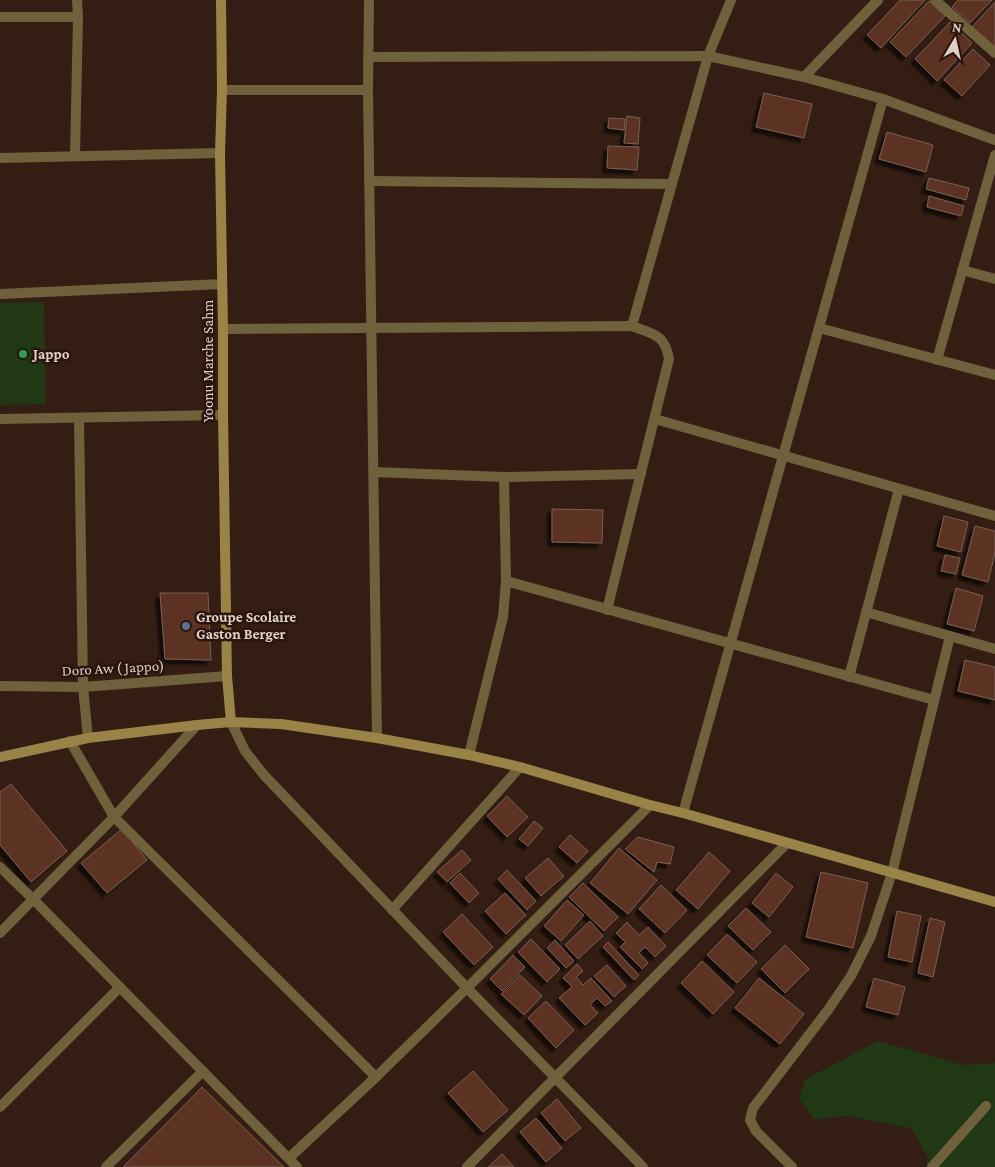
<svg xmlns="http://www.w3.org/2000/svg" width="995" height="1167" viewBox="0 0 995 1167" font-family="'Crimson Pro',serif">
	<defs>
		<filter id="shadow"><feDropShadow dx="-4.5" dy="4.5" stdDeviation="1" flood-color="#0009"/></filter>
	</defs>
	<rect width="100%" height="100%" fill="#341e14"/>
	<!-- green -->
	<g fill="#213815">
		<path d="M44,302L46,404L0,405V303Z"/>
		<path d="M878,1041L963,1065L995,1063V1167H926L928,1157L911,1128L847,1116L814,1119L799,1099L806,1079Z"/>
	</g>
	<!-- building -->
	<g fill="#5b3321" stroke="#785f54" filter="url(#shadow)">
		<path d="M900,0H925L881,48L867,35Z"/>
		<path d="M958,0H992L970,23L952,7Z"/>
		<path d="M929,1L945,16L906,57L890,42Z"/>
		<path d="M995,2V50L971,28Z"/>
		<path d="M950,22L972,43L937,81L915,59Z"/>
		<path d="M973,49L990,65L962,96L944,80Z"/>
		<path d="M764,93L812,104L804,138L756,127Z"/>
		<path d="M627,116L640,118L638,144L624,143Z"/>
		<path d="M609,118L625,119L624,130L608,128Z"/>
		<path d="M887,132L933,145L926,172L879,159Z"/>
		<path d="M608,146L639,147L637,170L607,168Z"/>
		<path d="M929,178L969,188L966,200L926,189Z"/>
		<path d="M929,196L964,206L961,216L927,207Z"/>
		<path d="M552,509L603,510L602,543L552,542Z"/>
		<path d="M944,516L968,522L961,552L937,546Z"/>
		<path d="M975,526L995,531V553L988,582L962,575Z"/>
		<path d="M945,555L960,558L956,574L941,571Z"/>
		<path d="M956,588L983,596L974,631L947,624Z"/>
		<path d="M160,593H208L211,660L165,659Z"/>
		<path d="M965,660L995,667V700L958,691Z"/>
		<path d="M11,784L67,851L31,882L0,845V792Z"/>
		<path d="M507,796L528,817L507,837L487,816Z"/>
		<path d="M534,821L543,828L528,846L519,839Z"/>
		<path d="M122,829L147,860L107,893L81,863Z"/>
		<path d="M570,835L588,851L577,863L559,847Z"/>
		<path d="M638,837L674,847L670,864L657,862L654,872L625,849Z"/>
		<path d="M619,848L657,880L628,914L590,883Z"/>
		<path d="M462,850L471,860L447,882L437,872Z"/>
		<path d="M709,852L730,871L698,909L676,890Z"/>
		<path d="M548,858L564,876L541,896L525,878Z"/>
		<path d="M507,870L536,901L527,910L498,879Z"/>
		<path d="M821,872L868,883L853,948L806,937Z"/>
		<path d="M460,873L479,893L469,903L450,883Z"/>
		<path d="M776,873L793,887L769,917L752,903Z"/>
		<path d="M583,883L618,917L604,931L569,897Z"/>
		<path d="M661,885L687,910L665,933L639,909Z"/>
		<path d="M505,893L526,915L506,934L485,911Z"/>
		<path d="M567,900L584,915L561,941L544,926Z"/>
		<path d="M746,908L771,932L753,950L728,926Z"/>
		<path d="M897,911L921,916L912,962L888,957Z"/>
		<path d="M462,914L493,947L474,965L443,932Z"/>
		<path d="M930,918L945,922L933,977L918,973Z"/>
		<path d="M590,921L603,936L578,959L565,945Z"/>
		<path d="M627,922L639,935L648,927L666,946L655,957L645,947L639,953L648,963L642,969L620,947L625,942L616,933Z"/>
		<path d="M727,934L757,962L737,983L707,955Z"/>
		<path d="M531,939L560,969L547,982L518,952Z"/>
		<path d="M555,940L574,961L566,968L547,948Z"/>
		<path d="M608,942L639,975L634,980L603,947Z"/>
		<path d="M785,945L809,969L785,993L761,969Z"/>
		<path d="M513,955L525,967L502,991L490,979Z"/>
		<path d="M702,961L734,992L713,1014L681,983Z"/>
		<path d="M577,964L583,971L576,977L583,985L591,978L612,1001L605,1006L597,998L590,1005L598,1013L585,1025L559,998L572,987L563,978Z"/>
		<path d="M607,965L626,986L614,997L594,976Z"/>
		<path d="M520,975L542,996L524,1015L501,994Z"/>
		<path d="M759,978L804,1014L780,1044L735,1008Z"/>
		<path d="M874,978L905,987L898,1015L866,1007Z"/>
		<path d="M546,1001L574,1030L556,1048L528,1018Z"/>
		<path d="M473,1071L508,1110L483,1132L448,1093Z"/>
		<path d="M202,1087L284,1167H123Z"/>
		<path d="M557,1099L581,1128L565,1141L541,1113Z"/>
		<path d="M536,1118L562,1148L546,1162L520,1132Z"/>
		<path d="M502,1154L514,1167H488Z"/>
	</g>
	<g fill="none" stroke-linecap="round" stroke-linejoin="round">
		<!-- street -->
		<g stroke="#6f613c" stroke-width="10">
			<path d="M369,0L368,90L377,738"/>
			<path d="M935,0L995,53"/>
			<path d="M0,17H78"/>
			<path d="M368,57L708,56L804,77L883,99L995,140"/>
			<path d="M804,77L878,0"/>
			<path d="M222,90H368"/>
			<path d="M75,156L78,17L77,0"/>
			<path d="M0,158L220,153"/>
			<path d="M369,181L672,184"/>
			<path d="M962,270L995,279"/>
			<path d="M0,294L222,284"/>
			<path d="M632,326L708,56L731,0"/>
			<path d="M819,328L995,375"/>
			<path d="M223,329L632,326C653,334 665,334 669,359L607,610"/>
			<path d="M937,360L995,155"/>
			<path d="M79,418L83,687L88,738"/>
			<path d="M0,419L223,415"/>
			<path d="M655,419L995,516"/>
			<path d="M374,472L504,477L641,474"/>
			<path d="M506,581L934,700"/>
			<path d="M866,612L995,649"/>
			<path d="M849,677L899,489"/>
			<path d="M0,686L83,687L227,676"/>
			<path d="M231,722L245,751L264,775L467,988L643,1167"/>
			<path d="M70,741L114,817L376,1077"/>
			<path d="M469,755L503,617L506,581L504,477"/>
			<path d="M683,813L883,99"/>
			<path d="M0,867L33,899L297,1167"/>
			<path d="M392,910L520,767"/>
			<path d="M0,933L114,817L197,725"/>
			<path d="M0,1107L120,987"/>
			<path d="M289,1158L376,1077L467,988L650,805"/>
			<path d="M106,1167L203,1071"/>
			<path d="M467,1167L787,843"/>
			<path d="M792,1167L756,1131L750,1120L753,1108L828,1010L851,976L871,936L892,873L950,636"/>
			<path d="M932,1167L986,1106"/>
		</g>
		<!-- secondary -->
		<g stroke="#9a8346" stroke-width="10">
			<path d="M221,0L222,90L220,153L223,329V415L227,676L231,722"/>
			<path d="M0,757L88,738L197,725L231,722L281,724L377,738L469,755L520,767L650,805L683,813L995,902"/>
		</g>
	</g>
	<!-- markers -->
	<circle fill="#2e9e5b" stroke="#29150b" stroke-width="2" cx="23" cy="354" r="5"/>
	<circle fill="#5c6f8a" stroke="#29150b" stroke-width="2" cx="186" cy="626" r="5"/>
	<g text-anchor="middle" dominant-baseline="central" stroke-width="5" stroke-linejoin="round" paint-order="stroke">
		<!-- poi labels -->
		<g font-size="15" font-weight="bold" fill="#decfc9" stroke="#29150b" text-anchor="start">
			<text x="33" y="354">Jappo</text>
			<text x="196" y="617">Groupe Scolaire<tspan x="196" dy="17">Gaston Berger</tspan></text>
		</g>
		<!-- street labels -->
		<g font-size="15" fill="#decfc9" stroke="#29150b">
			<text transform="translate(208 361) rotate(-90)">Yoonu Marche Sahm</text>
			<text transform="translate(113 668) rotate(-3)">Doro Aw ( Jappo)</text>
		</g>
	</g>
	<!-- north arrow -->
	<g transform="translate(955 40) rotate(9)" stroke="#29150b" stroke-width="4" paint-order="stroke">
	<path d="M0-4L9 19L0 12L-9 19Z" fill="#decfc9"/>
	<text y="-8" font-size="14" font-weight="bold" text-anchor="middle" fill="#decfc9">N</text>
	</g>
</svg>
